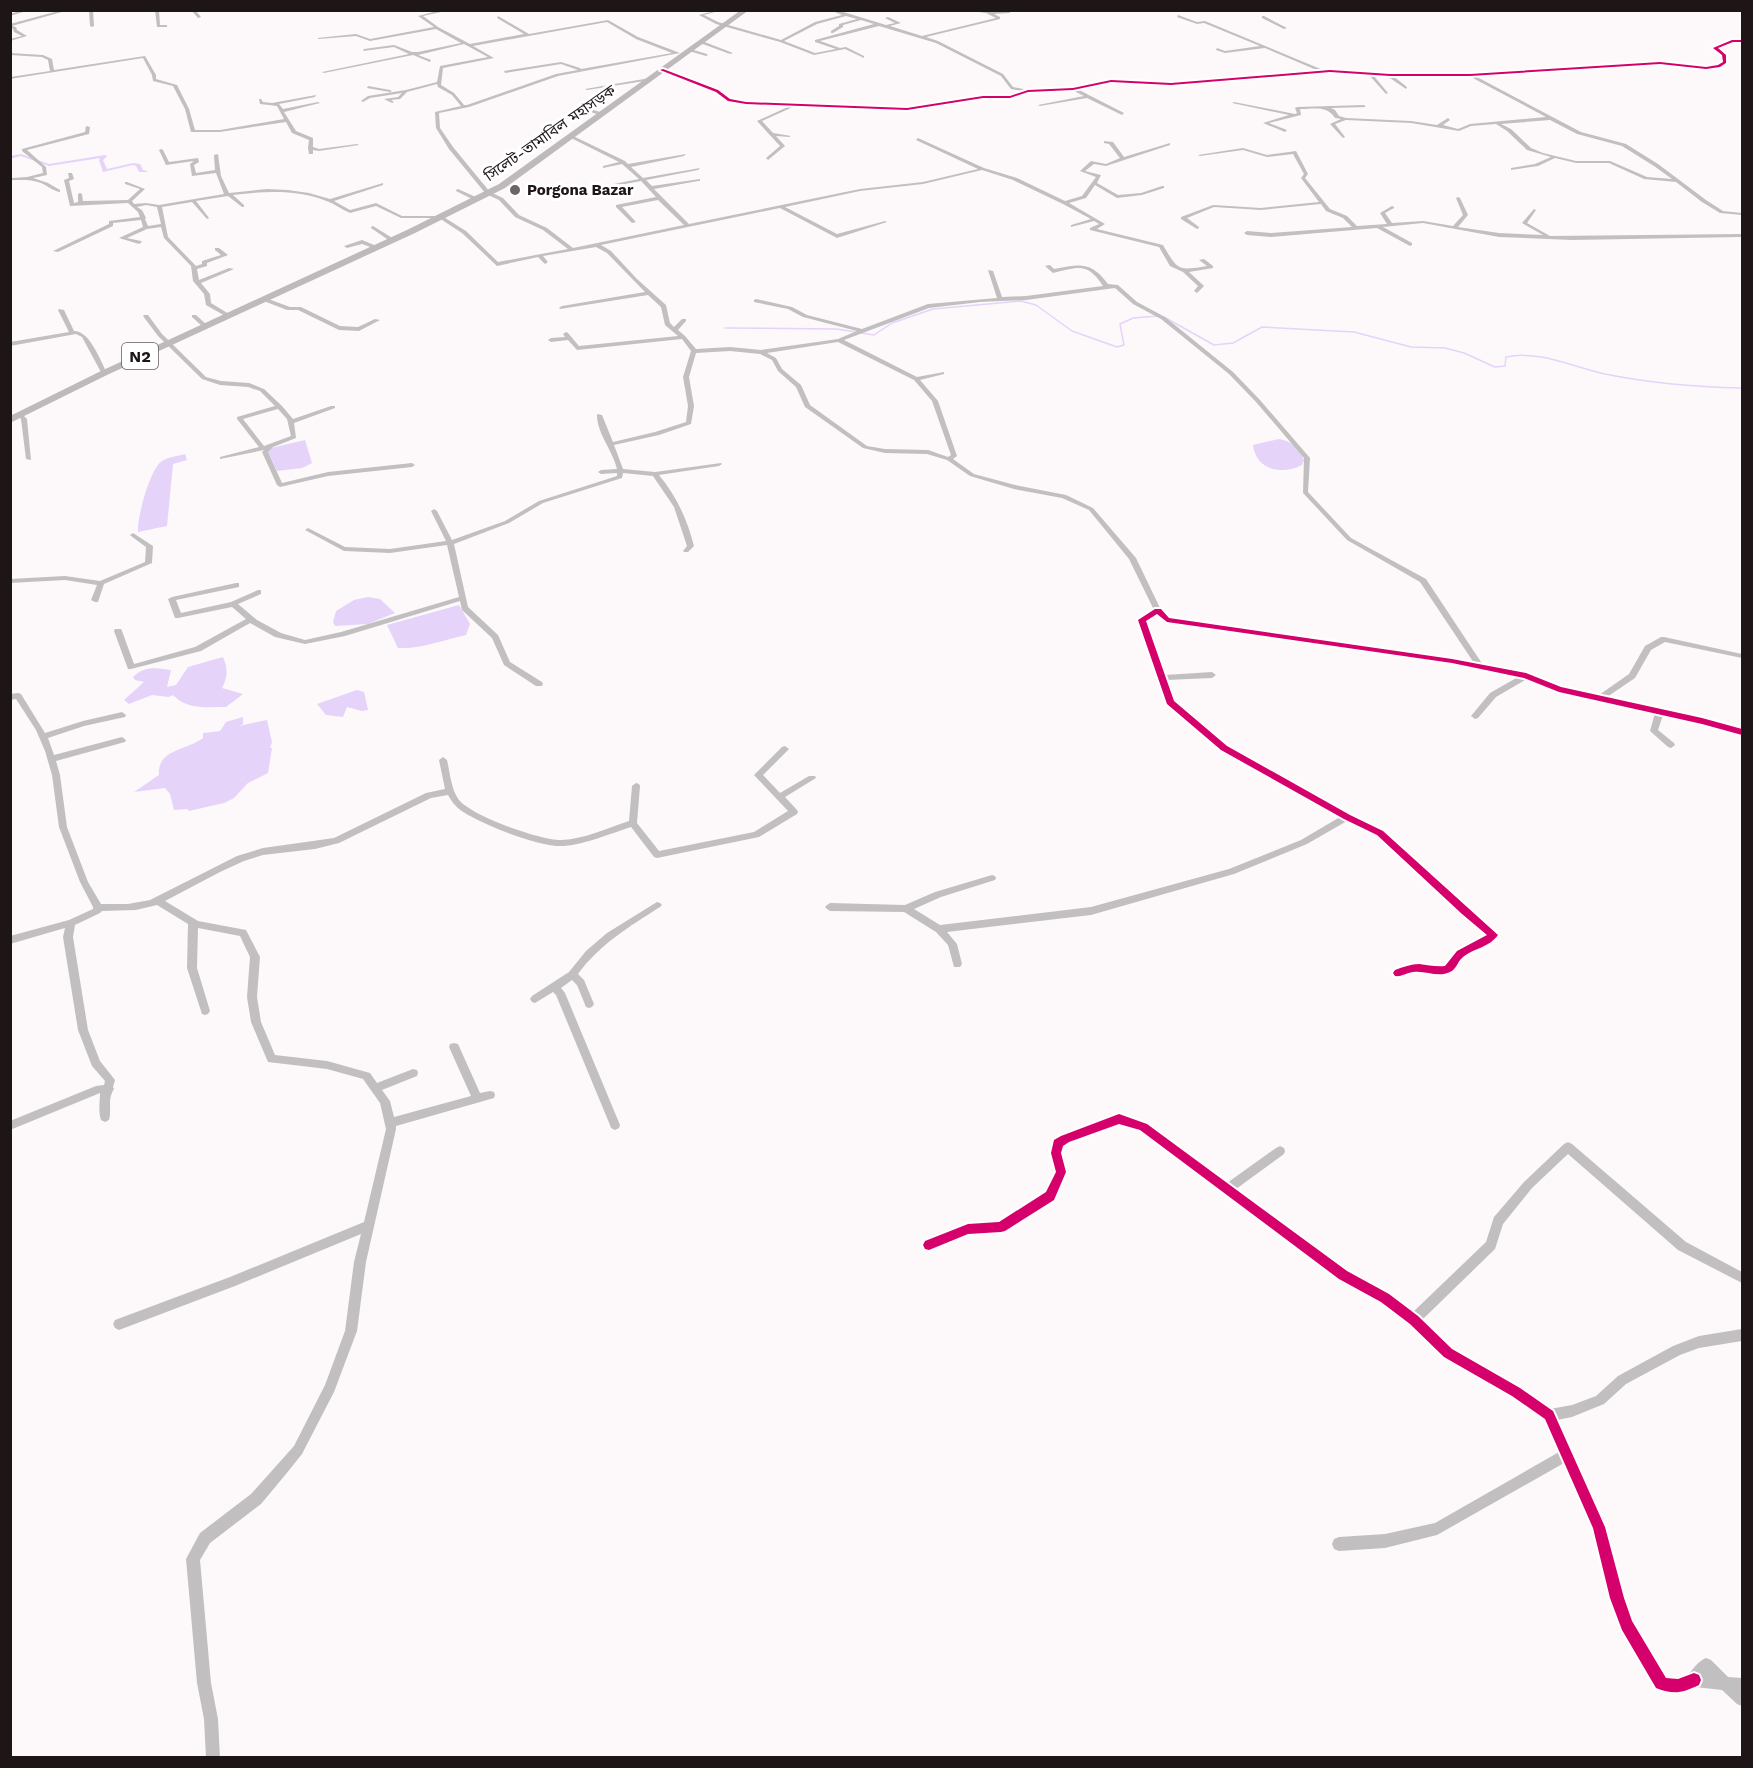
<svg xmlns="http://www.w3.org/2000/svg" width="1753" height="1768" viewBox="0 0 1753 1768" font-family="'Work Sans','Noto Sans Bengali',sans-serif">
	<rect width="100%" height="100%" fill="#fdf9fa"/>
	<!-- water -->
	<g fill="#e5d3fa">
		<path d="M1279,439C1292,441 1300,449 1304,460L1302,465C1283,475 1256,471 1253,445Z"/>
		<path d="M305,440L312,463L302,468L277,471L268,452L271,448Z"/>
		<path d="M185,454L187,460L173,464L167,526L138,532C137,517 150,469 162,461C168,457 178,456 185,454Z"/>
		<path d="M368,597L380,599L395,613L368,624L335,626L333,622L336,611L354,600Z"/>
		<path d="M459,605L470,624L466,635C443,640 422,649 398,648L387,625Z"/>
		<path d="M223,657C228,669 228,677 222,688L243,694L226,707C207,707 187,710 173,695L169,697L152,695L129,704L124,700L144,682L135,680L133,677C145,665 156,668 171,670L167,687L176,685L188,667Z"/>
		<path d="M357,690L364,692L368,710L362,711L347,707L343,717L326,715L317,704Z"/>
		<path d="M243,717V724L239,726L267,720L272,742L270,748H272L268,773L248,783L234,798L224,803L189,811L187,809L174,810L170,794L165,788L134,792L159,775C157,749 186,751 203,738V733L220,731L226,722Z"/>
	</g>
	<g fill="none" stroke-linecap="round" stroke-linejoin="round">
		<!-- stream -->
		<g stroke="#e5d3fa" stroke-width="1.5">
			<path d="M1164,317L1214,345L1233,343L1262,327L1354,332L1411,347L1445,348L1464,353L1495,367L1505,366L1506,357C1540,350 1572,367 1605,374C1649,383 1697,387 1742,388"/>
			<path d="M725,328L837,329L874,335L892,323L933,309L1021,301L1036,305L1072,331L1117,347L1124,345L1120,324L1133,318L1158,316"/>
		</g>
		<!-- canal -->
		<path fill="#e5d3fa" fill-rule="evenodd" d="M21,154L49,164L105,155L107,156L103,160L107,169L133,163L140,164L143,170L148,171L146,172H139L136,166L133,165L103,172L99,160L100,158L49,166L21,156L10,159V156Z"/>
		<!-- minor -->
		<g fill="#c2bfc1" fill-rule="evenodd">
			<path d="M23,10H30L10,16V14Z"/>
			<path d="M62,10H69L12,26L16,27L17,30L27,36L10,41V39L22,36L14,32L13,29L10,28V24Z"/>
			<path d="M89,10H93L94,26L92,27L90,26Z"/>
			<path d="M155,10H159L160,25H167V27H157Z"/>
			<path d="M191,10H195L201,17L198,18Z"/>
			<path d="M441,10H450L423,16L438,27L470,44L524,34L497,18L498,16L529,34L608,20L638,37L680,53L558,76L469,107L439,113L440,128L453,147L490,192L503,198L519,215L547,228L573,248L684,225L658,200L622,207L636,222L632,223L616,207V205L656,197L641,181L597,189V188L599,187L639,179L622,164L603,168V166L619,162L569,137L571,135L625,161L628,164L686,154L684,156L631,167L643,178L700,168L698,170L646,180L652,186L700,179V181H698L654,189L689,224L860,189L923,182L978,169L916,140L918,138L984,168L1017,178L1065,201L1082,196L1096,177L1080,171L1091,161L1106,164L1120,158L1109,144L1104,143V141L1113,142L1124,157L1170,143V145L1106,166L1094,164L1085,171L1101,175L1097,183L1118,195L1141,193L1162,186H1164V188L1142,195L1117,198L1095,185L1086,198L1069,203L1105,224L1097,229L1163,245C1178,270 1177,271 1207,266L1199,260L1204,259L1213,266V268L1189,272L1204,286L1197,293L1194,291L1198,286L1183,272L1170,266L1159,247L1090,230V228L1099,224L1094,221L1071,227V225L1091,219L1063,204L1013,180L982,170L923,184L860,191L785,207L837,234L885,221L887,222L837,238L780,208L601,245L611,251L637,279L666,305L670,323L674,327L682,319H686V321L678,330L685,336L696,349L730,347L761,350L838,339L857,331L803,317L788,309L754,302V300L756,299L792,307L807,315L862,329L928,304L997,298L988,270L993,271L1002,297L1026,296L1103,286C1087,262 1079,267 1053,273L1045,266L1050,265L1054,269C1080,264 1091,261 1108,284L1118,285L1137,302L1165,317L1233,372L1260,400L1310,458L1308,492L1351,538L1426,579L1483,665L1526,673L1561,687L1599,695L1629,674L1645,646L1661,637H1664L1742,654V658L1665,642L1651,650L1635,678L1607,697L1702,718L1742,729V735L1663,715L1658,730L1674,743L1675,745L1671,748L1668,747L1650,731L1655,713L1559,692L1527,679L1496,697L1478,718L1475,719L1471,716L1490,693L1518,677L1452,663L1167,622L1157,614L1146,621L1165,675L1212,672L1216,675L1212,678L1166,680L1174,701L1227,746L1350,815L1383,831L1468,910L1496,932L1498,935C1489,948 1473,948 1462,958C1457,962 1457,969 1450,972C1438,978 1425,970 1413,972C1406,973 1401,977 1395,976L1393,973L1395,970L1413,965L1445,966L1457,951L1487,935L1462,914L1377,835L1347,821L1307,844L1234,874L1091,915L947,932L957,944L962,964L960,967H954L948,945L936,932L904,912L830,911L827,909L825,907L827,905L830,903L905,905L935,892L992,875L995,876L996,878L995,880L941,897L914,909L940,925L1091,907L1229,869L1301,840L1340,817L1221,750L1167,704L1138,620L1154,610L1129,559L1089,510L1062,498L1014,489L970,476L947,460L927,454L885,453L863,448L805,407L796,387L778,371L772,360L760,354L730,351L696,353L689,377L694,406L691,424L659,435L614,445L623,469L655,472L721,463L722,464L719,466L659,475C677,497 687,519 694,546L688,552H684L683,551L687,546L674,507L653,476L623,473L622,478L543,503L509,523L454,544L468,607L498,635L510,662L542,682L543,684L542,686H536L504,665L492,638L462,610L460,601L345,636L305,644L275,637L250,623L201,651L131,669H128L114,631L115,629H121L122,631L134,664L195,647L246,619L232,607L178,618H175L168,599L172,597L236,583H239V587L176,600L181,613L231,602L258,590H261V594L238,604L257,620L281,633L305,640L341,632L459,597L447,545L390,553L344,551L305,530L308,528L310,529L345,547L390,549L446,541L431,511L434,509L437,511L452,540L505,521L539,501L617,476V473L601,474L598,472L601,470L617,469C613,451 596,432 597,414L602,415L613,442L655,432L686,422L688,406L683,377L691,351L682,339L577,350L568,340L551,342L548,340L551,338L565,337L563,334L566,332L568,333L579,346L678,336L665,325L661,307L648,295L560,309L559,308L562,306L645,292L607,253L596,247L543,256L548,262L545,264L538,257L497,266L462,233L439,218H401L376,206L350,213C343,210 336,205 329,202C299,189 265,191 233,195L244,205V207H242L228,196L196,201L209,218L207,219L192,202L162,207L168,237L196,266L202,264V261L221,255L215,250V248H219L228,255L207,263V266L197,269L199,280L229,268L234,269L201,283L210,294L211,303L229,314L230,315L227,317L206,305L204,294L193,281L191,266L164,238L161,227L147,229L127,238L141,241L142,242L139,244L119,238L143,227L141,220L113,223V226L58,252L53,251L109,224V221L140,217L138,212L128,203L70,206L64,180L69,178L68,173H72L74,179L69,181L74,203L78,202V194L80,193L82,194L83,201L128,200L140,189L125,184V182H127L145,189L132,201L134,204L146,203L159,205L224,194L216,173L192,176L190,164L194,161L166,165L159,150L161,149L163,150L169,162L198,158L199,162L194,165L196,173L215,170L214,155L218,154L221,176L229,193L267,189L288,190L309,193L330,199L383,183V185L334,201L350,210L376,203L402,216H442L466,231L498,262L568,249L543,230L515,217L499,200L486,194L449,149L436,128L435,112L461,106L452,95L438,87L437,84L407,92L400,99L391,100L394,102L392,103L384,99L398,97L402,93L370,98L363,102L361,101L368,96L406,90L437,82L440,66L488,57L464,44L418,55L431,60L430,62L413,55L324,73L322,72L409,54L394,47L363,51L364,49L394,45L412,52H418L461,43L436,29L370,41L356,36L319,39L317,38L356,34L370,39L434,27L418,16ZM607,22L636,39L672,53L581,69L580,68L561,62L504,71L505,73L561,64L578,70L556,74L467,105H464L454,93L441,85L443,68L494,58L473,46ZM146,205L157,207L161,224L148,226L145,219L146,218L142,210L137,207ZM1115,288L1133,304L1161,319L1229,374L1256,402L1304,458L1303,493L1347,540L1420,582L1474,663L1452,659L1169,618L1161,610L1136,558L1093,508L1066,495L1015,485L974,474L953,459L957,456L938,401L920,380L944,374V372L917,377L844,340L929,308L980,302L1026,300ZM838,342L914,380L932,401L951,455L948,457L928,450L885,449L867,446L810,405L801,385L782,369L776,358L767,353Z"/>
			<path d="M686,10H689L687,12Z"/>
			<path d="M708,10L715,12L704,15L718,22L781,40L815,22L842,15L830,10H837L886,25L895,23L885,18L888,17L901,23L890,26L922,36L996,18L986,13L965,10L990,12L1009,11L1010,13L994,14L1000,17V19L926,37L938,41L1003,74L1013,87L1028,90L1073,88L1111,80L1171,83L1319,71L1265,48L1225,53L1216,50L1217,48L1225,51L1260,46L1204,23L1197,24L1177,17L1178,15L1197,22L1205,21L1323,70L1390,74H1470L1660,62L1706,67L1718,65L1723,62L1722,55L1714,49V47L1732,40H1742V42H1733L1718,48L1726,55L1727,62L1720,67L1706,69L1660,64L1475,76L1581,132L1626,144L1658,164L1706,200L1723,211L1742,213V215L1720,213L1702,202L1676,182L1644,179L1609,163H1576L1555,158L1538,166L1511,170V168L1535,164L1551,157L1527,150L1507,131L1496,124L1471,126L1459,131L1411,123L1346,120L1335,124L1345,137L1343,138L1330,124L1341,119L1335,118C1327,105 1314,109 1300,109L1301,115L1269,123L1287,130L1285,132L1263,123L1289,115L1232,103L1234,102L1295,114L1297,113L1295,108L1297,107L1364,105L1366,107L1331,108L1335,110L1339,116L1346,118L1411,121L1437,125L1448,118L1450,120L1443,125L1458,129L1470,124L1546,117L1469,76H1393L1407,87L1406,89L1387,76L1373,75L1388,93L1386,94L1369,75L1330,72L1171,85L1111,82L1077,89L1124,113L1122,115L1087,98L1040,106L1038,105L1084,96L1072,90L1028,92L1010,98H983L907,110L795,106L762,121L773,133L791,136L789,137L776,136L785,146L768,160L766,158L780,146L757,121L790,106L746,104L728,101L716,92L661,71V69L718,90L730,99L746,102L907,108L983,96H1010L1023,91L1011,89L1001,76L936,43L879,26L820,41L840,48L846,47L864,56V58L845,49L814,55L780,42L716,24L699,15L710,12ZM846,16L857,19L839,24V26L831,31V33H833L843,27V25L861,20L874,24L815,40V42L836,49L815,53L784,41L817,24ZM1550,120L1577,134L1622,146L1654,166L1672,179L1647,177L1610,161H1576L1543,153L1531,148L1511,129L1501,124Z"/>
			<path d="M1262,16H1264L1287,28L1284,29L1262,18Z"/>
			<path d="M700,41H702L733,53L730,54L700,43Z"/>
			<path d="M690,49L707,54L708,55L706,56L689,51Z"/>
			<path d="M10,53L43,55L52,59L54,70L145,56L156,75V79L177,85L189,109L195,130H220L284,119L277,106L260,104L259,99H261L263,102L272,103L316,95L315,97L279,104L283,109L318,102L320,103L284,112L296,131L313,138V147L319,149L357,144L359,145L319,151L313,150V154H309L308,148L309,140L292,133L286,122L220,132H191L185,109L173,86L153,81L152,75L143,58L10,79V77L50,71L48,60L42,57L10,55Z"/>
			<path d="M650,78L651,80L587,90L585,89Z"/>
			<path d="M368,86L390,90L392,91L390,92L367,88Z"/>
			<path d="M579,105L603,113V114L599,115L577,107Z"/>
			<path d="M86,126L90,127L89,134L27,150L46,167L47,175L33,178L48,183L60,190V192C53,191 48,186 41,183C31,179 21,180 10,180L12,178L27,177L43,173L42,167L22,151V149L85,132Z"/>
			<path d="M1243,148L1267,155L1296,151L1308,174L1305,178L1330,209L1347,216L1357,226L1387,224L1380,213L1392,206L1394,207V208L1385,213L1392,223L1423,221L1453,226L1463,215L1456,198L1458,197L1460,198L1468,215L1458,227L1499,233L1543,235L1522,223L1534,209L1536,210L1527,223L1550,236L1742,234V237L1572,240L1499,237L1423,223L1383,227L1412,243V245L1410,246L1377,228L1271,237L1247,235L1244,233L1247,231L1271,233L1352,227L1343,218L1326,211L1321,204L1261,210L1214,207L1187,218L1199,227V228L1197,229L1181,219V217L1213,205L1261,208L1319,202L1301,178L1304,174L1293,154L1267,157L1243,150L1200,156L1198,155Z"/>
			<path d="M458,189L478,198V199L474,200L456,191V190Z"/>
			<path d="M373,226L394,239V241H390L371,228V227Z"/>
			<path d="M362,240L379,247L376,249L362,244L347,248L344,246Z"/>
			<path d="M263,297L290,307H301L340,326L358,327L375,319L380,320L359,331L339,330L298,310H287L261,300V298Z"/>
			<path d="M59,309L64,310L74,331C90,331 100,360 107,373L106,374H102L82,337L76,334L10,346V342L69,332L58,310Z"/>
			<path d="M144,315H148L162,334L206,377L221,381L249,383L264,389L282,406L293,419L331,406H335V408L294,423L296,438L273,447L268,452L282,483L328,472L412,463L415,465L412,467L328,476L280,487L277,485L262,452L264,450L220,459V457L259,447L237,419V417L275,406L260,391L248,387L220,385L202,379L158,336L143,316ZM278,409L287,419L291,436L264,446L243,419Z"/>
			<path d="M192,315H196L207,325V327H203L192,317Z"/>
			<path d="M18,414H22L27,419L31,460L26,459L21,419L17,415Z"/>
			<path d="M133,533L153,546L152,563L104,584L98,602H95L91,600L97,585L65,580L10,583V579L65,576L100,581L145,562L146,547L131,536L130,535Z"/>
			<path d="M18,693L21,694L45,733L83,721L122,712L126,715L125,717L84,726L48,738L54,755L122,737L126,740L125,742L56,761L60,775L67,827L88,882L101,904H128L150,900L237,856L263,848L334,838L426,793L445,789L439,760L443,757L447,760C450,773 451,789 459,800C472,816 541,841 562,840C584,839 608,828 629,821L632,786L636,783L639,784L640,786L637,823L659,851L754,832L788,811L754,775L782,747L785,746L789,749L763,775L780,793L809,776H815L816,778L785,797L797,810L798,812L797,814L759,837L657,858L654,857L631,827C609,834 586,844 564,846C541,848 477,823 459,809C454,805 451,800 448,795L431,798L339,843L315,849L263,855L244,861L220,872L165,901L198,921L246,930L260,957L257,997L261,1022L275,1055L327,1061L370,1073L377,1083L413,1069L417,1070L418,1073L417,1076L382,1090L390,1101L394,1117L471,1096L449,1047L450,1044L454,1043L458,1044L480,1093L490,1091L494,1092L495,1095L494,1098L396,1126V1129L366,1262L357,1331L334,1392L302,1454L286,1474L261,1504L210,1543L200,1560L211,1683L218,1719L220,1758H206L204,1719L197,1683L186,1559L200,1533L251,1494L294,1446L325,1385L345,1331L354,1262L361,1234L235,1286L119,1330L115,1328L113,1324L115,1320L230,1277L364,1222L386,1129L380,1103L363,1079L327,1069L268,1062L251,1022L247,997L250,957L240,936L198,928L197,968L210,1011L208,1014L205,1015L202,1014L187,968L188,924L157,905L136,910L102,911L100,913L75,925L73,937L88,1030L100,1061L115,1080L113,1087L114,1089C107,1100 112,1109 109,1120L105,1122L101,1120C98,1111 100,1101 100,1093L10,1130V1121L96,1086L104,1085L105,1081L92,1066L78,1030L63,937L65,928L10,944V936L69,920L93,909V907L80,882L59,827L52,775L45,751L36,730L16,699L10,700V694Z"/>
			<path d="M657,902L660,903L662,905L660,907C630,926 599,945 578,974L584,980L594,1004L592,1007L589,1008L586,1007L577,985L572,980L561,988L565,993L620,1125L619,1128L615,1130L611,1128L610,1125L556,995L553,992L535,1003L532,1002L530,999L532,996L569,972L586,951L607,933Z"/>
			<path d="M1119,1114L1147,1124L1227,1183L1276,1148L1280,1146L1284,1148L1285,1151L1284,1154L1236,1189L1347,1271L1389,1294L1413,1312L1486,1242L1494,1217L1524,1182L1564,1144L1568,1142L1572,1144L1686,1242L1742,1272V1283L1678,1250L1568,1154L1532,1188L1503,1224L1495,1249L1422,1320L1452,1349L1520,1388L1550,1409L1572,1405L1596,1396L1618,1376L1673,1346L1699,1336L1742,1329V1341L1699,1348L1680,1355L1626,1384L1604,1404L1572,1417L1557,1420L1605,1527L1624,1598L1632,1621L1666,1678C1693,1684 1688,1666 1706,1658L1711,1660L1728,1677L1742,1678V1706L1737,1704L1722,1690L1695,1687L1682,1692L1674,1693L1656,1688L1620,1625L1610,1598L1593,1528L1564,1463L1437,1535L1385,1548L1339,1551L1334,1549L1332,1544L1334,1539L1339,1537L1385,1534L1435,1523L1559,1452L1545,1419L1512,1396L1444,1357L1410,1324L1381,1302L1339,1279L1140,1130L1119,1124L1069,1142L1063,1146L1061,1153L1066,1172L1054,1200L1005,1231L1001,1232L968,1234L929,1250L925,1249L923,1245L925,1241L968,1224L999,1222L1046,1192L1056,1172L1051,1153L1054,1140L1061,1136Z"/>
		</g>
		<!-- trunk -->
		<path fill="#bebabc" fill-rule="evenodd" d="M741,10H749L505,188L415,233L107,375L10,423V416L101,371L409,229L499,184Z"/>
		<!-- cycleway casing -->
		<g stroke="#fff" stroke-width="4">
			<g id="cycleway">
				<path d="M1732,40H1742V42H1733L1718,48L1726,55V63L1720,67L1706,69L1660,64L1470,76H1390L1330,72L1171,85L1111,82L1073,90L1028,92L1010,98H983L907,110L746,104L728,101L716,92L660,70L663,69L718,90L730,99L746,102L907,108L983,96H1010L1028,90L1073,88L1111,80L1171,83L1330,70L1390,74H1470L1660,62L1706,67L1718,65L1723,62L1722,55L1713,48Z"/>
				<path d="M1155,609H1161L1169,618L1452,659L1526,673L1561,687L1702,718L1742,729V735L1702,724L1559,692L1524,678L1452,663L1167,622L1157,614L1146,621L1174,701L1227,746L1350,815L1383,831L1498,935C1489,948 1473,948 1462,958C1457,962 1457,969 1450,972C1438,978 1425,970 1413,972C1406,973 1401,977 1395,976L1393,973L1395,970C1403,967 1411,964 1419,964C1428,965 1436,967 1445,966L1457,951L1487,935L1462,914L1377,835L1344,819L1221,750L1167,704L1138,620Z"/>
				<path d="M1119,1114L1147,1124L1347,1271L1389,1294L1418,1316L1452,1349L1520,1388L1553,1411L1605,1527L1624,1598L1632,1621L1666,1678L1678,1679L1694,1673L1699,1675L1701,1680L1699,1685C1682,1693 1674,1695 1656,1688L1622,1630L1610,1598L1593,1528L1545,1419L1512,1396L1444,1357L1410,1324L1381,1302L1339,1279L1140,1130L1119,1124L1069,1142L1063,1146L1061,1153L1066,1172L1054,1200L1005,1231L1001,1232L968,1234L929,1250L925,1249L923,1245L925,1241L968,1224L999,1222L1046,1192L1056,1172L1051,1153L1054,1140L1061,1136Z"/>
			</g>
		</g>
		<!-- cycleway -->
		<use href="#cycleway" fill="#d6006c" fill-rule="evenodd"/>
	</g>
	<!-- markers -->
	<circle fill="#6c6566" stroke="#fff" stroke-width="2" cx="515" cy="190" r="6"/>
	<g text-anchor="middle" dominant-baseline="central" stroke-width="6" stroke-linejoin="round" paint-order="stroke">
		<!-- far-street labels -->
		<g font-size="15" fill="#1e1516" stroke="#fff">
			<text transform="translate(550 133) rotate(-35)">সিলেট-তামাবিল মহাসড়ক</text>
		</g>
		<!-- far-poi labels -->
		<g font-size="15" font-weight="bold" fill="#1e1516" stroke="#fff" text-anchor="start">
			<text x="527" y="190">Porgona Bazar</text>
		</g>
		<!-- shield labels -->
		<rect fill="#fff" stroke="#625b5c" stroke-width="1.5" x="122" y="343" width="36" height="26" rx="4.5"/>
		<g font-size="16" font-weight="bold" fill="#1e1516">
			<text x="140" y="356">N2</text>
		</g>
	</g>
	<!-- border -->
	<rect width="1753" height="1768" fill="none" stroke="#1e1516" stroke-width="24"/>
</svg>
